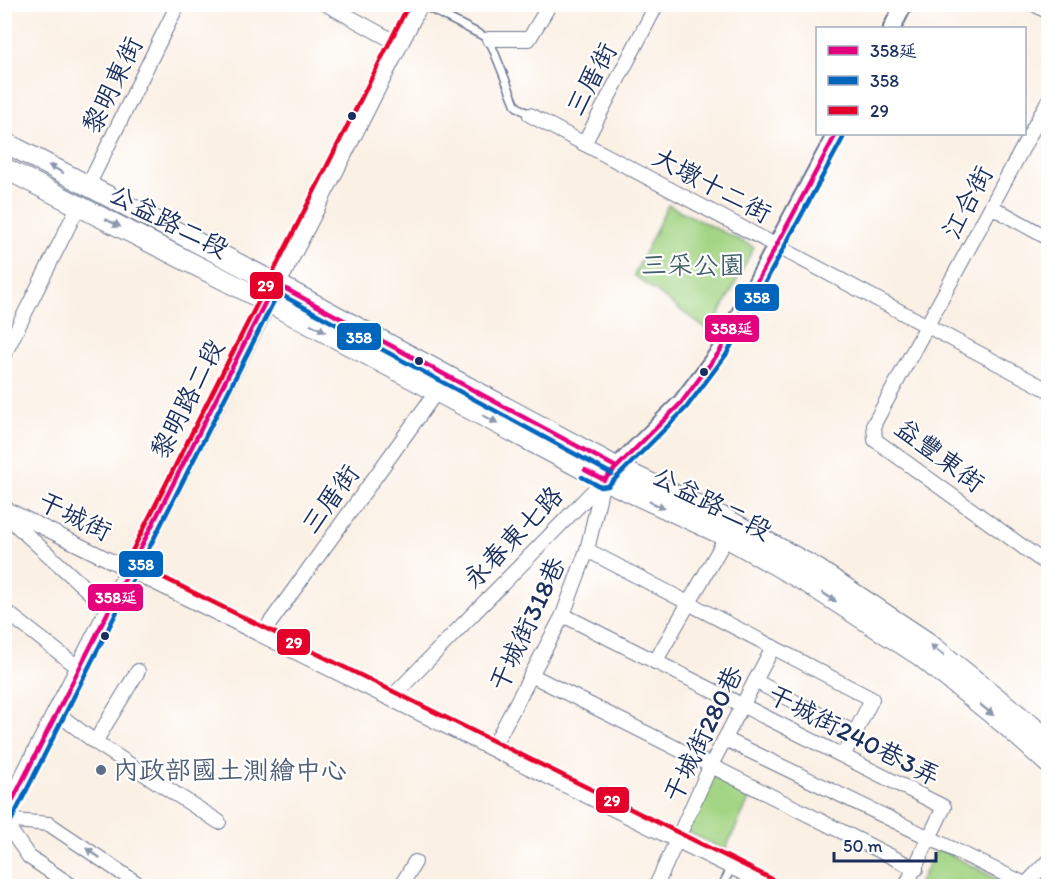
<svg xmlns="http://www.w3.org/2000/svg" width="1053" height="891" viewBox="0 0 1053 891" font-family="Itim,'LXGW WenKai TC',sans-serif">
	<rect width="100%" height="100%" fill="#fff"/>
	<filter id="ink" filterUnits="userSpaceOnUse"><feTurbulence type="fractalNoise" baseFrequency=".0167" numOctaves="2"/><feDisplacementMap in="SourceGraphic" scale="12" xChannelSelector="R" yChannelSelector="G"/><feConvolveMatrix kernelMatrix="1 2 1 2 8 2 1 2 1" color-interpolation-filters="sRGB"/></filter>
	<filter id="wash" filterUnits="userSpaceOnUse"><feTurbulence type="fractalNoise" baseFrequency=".008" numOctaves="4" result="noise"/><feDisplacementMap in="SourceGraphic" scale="24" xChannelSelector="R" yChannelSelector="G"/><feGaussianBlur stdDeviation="1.35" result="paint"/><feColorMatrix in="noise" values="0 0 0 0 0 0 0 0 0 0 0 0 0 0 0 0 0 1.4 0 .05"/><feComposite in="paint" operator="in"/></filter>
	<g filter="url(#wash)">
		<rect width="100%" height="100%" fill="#fbf0e4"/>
		<!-- green -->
		<g fill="#a3d483" stroke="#5f8270" stroke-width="1.5">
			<path d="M668,205L754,247L710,332L634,275Z"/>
			<path d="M711,774L752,793L725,850L686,831Z"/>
			<path d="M938,848L1010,886H917Z"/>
		</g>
	</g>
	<g filter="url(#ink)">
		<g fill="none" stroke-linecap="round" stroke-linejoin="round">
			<!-- service casing -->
			<g stroke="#69738d" stroke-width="10">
				<g id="service">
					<path d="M421,4L489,39L516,106L530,115"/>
					<path d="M722,886L731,869"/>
				</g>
			</g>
			<!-- minor casing -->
			<g stroke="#69738d" stroke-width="16">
				<g id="minor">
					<path d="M326,4L397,43"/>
					<path d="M1034,4L1048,12"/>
					<path d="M489,39H529L550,4"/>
					<path d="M1048,101L874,424L875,440L1048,565"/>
					<path d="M530,115L1048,390"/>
					<path d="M584,144L657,4"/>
					<path d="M88,186L178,4"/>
					<path d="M992,207L1048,238"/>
					<path d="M4,355L79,205"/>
					<path d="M4,508L769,886"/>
					<path d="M4,514L110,611"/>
					<path d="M587,550L872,699L855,733"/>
					<path d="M4,610L79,668"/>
					<path d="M563,615L944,807L906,886"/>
					<path d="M262,634L437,391"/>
					<path d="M655,662L726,538"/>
					<path d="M531,675L916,869"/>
					<path d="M755,681L855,733L843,756"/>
					<path d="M391,698L604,480"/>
					<path d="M57,713L95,742L219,822"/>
					<path d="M725,739L1029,886"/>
					<path d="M95,742L138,671"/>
					<path d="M492,749L563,615L587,550L603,482"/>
					<path d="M4,820L49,824L141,886"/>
					<path d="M4,821L29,857L72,886"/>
					<path d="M1026,884L1048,861"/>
					<path d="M401,886L415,862"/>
					<path d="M656,886L711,765L773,647"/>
				</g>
			</g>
			<!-- tertiary casing -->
			<g stroke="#69738d" stroke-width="20">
				<g id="tertiary">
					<path d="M892,28L904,4"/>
					<path d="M609,475L681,403L720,351L836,134"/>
				</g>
			</g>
			<!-- secondary casing -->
			<g stroke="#69738d" stroke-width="22">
				<g id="secondary">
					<path d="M4,142L275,283L616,467L722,517L817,569L927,642L1048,739"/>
					<path d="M4,168L266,301L604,480L717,532L809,584L919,655L1007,726L1048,763"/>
					<path d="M4,818L418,4"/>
				</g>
			</g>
			<!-- service -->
			<use href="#service" stroke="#fff" stroke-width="7"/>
			<!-- minor -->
			<use href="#minor" stroke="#fff" stroke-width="14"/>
			<!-- tertiary -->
			<use href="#tertiary" stroke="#fff" stroke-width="16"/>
			<!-- secondary -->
			<use href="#secondary" stroke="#fff" stroke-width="20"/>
			<!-- bus-1 casing -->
			<g stroke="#fff" stroke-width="9">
				<g id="bus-1">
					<path d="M585,470L604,480L681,403L720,351L836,134"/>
					<path d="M4,817L275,283L616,467"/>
				</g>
			</g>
			<!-- bus-2 casing -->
			<g stroke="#fff" stroke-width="9">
				<g id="bus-2">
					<path d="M582,477L601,487L608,486L686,408L726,355L843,138"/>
					<path d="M11,821L278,293L612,474"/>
				</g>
			</g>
			<!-- bus-3 casing -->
			<g stroke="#fff" stroke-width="9">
				<g id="bus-3">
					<path d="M134,563L772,879"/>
					<path d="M124,567L409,4"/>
				</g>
			</g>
			<!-- bus-1 -->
			<use href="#bus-1" stroke="#e5007d" stroke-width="4.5"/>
			<!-- bus-2 -->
			<use href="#bus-2" stroke="#0065bd" stroke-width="4.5"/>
			<!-- bus-3 -->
			<use href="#bus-3" stroke="#e4002b" stroke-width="4.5"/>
		</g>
		<!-- one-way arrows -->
		<defs><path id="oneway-solid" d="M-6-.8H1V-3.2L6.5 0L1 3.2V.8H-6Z" transform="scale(1.5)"/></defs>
		<g fill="#8d97ae">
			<use href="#oneway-solid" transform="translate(56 169) rotate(-152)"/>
			<use href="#oneway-solid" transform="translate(113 223) rotate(27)"/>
			<use href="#oneway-solid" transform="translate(318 328) rotate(28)"/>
			<use href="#oneway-solid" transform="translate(490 419) rotate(28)"/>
			<use href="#oneway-solid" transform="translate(657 505) rotate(25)"/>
			<use href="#oneway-solid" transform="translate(829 597) rotate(33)"/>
			<use href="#oneway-solid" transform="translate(937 650) rotate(-142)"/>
			<use href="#oneway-solid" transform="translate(987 710) rotate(39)"/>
			<use href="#oneway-solid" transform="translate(93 853) rotate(-146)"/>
		</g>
	</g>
	<!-- markers -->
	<g fill="#1b2f5e" stroke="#fff" stroke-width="2">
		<circle cx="352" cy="116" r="5"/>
		<circle cx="419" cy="361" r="5"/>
		<circle cx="704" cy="372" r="5"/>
		<circle cx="105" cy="636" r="5"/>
	</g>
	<circle fill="#5c6f8a" stroke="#fff" stroke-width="2" cx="101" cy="770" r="6"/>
	<g text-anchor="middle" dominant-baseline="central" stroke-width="4.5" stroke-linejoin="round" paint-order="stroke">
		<!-- street labels -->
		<g font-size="26" fill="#1b2f5e" stroke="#fff">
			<text transform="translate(591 79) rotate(-62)">三厝街</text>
			<text transform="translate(112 85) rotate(-64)">黎明東街</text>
			<text transform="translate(712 185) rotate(28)">大墩十二街</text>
			<text transform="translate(967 202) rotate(-62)">江合街</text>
			<text transform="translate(169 221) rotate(27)">公益路二段</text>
			<text transform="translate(187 399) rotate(-63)">黎明路二段</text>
			<text transform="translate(940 455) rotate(37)">益豐東街</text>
			<text transform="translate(330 499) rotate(-54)">三厝街</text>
			<text transform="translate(712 503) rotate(27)">公益路二段</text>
			<text transform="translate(75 516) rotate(26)">干城街</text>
			<text transform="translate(513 537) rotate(-46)">永春東七路</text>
			<text transform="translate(527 624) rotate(-65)">干城街318巷</text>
			<text transform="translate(703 734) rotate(-64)">干城街280巷</text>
			<text transform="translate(854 735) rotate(27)">干城街240巷3弄</text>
		</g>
		<!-- park labels -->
		<g font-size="26" fill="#446169" stroke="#fff">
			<text x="693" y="265">三采公園</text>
		</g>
		<!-- service labels -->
		<g font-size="26" fill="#4e5e75" stroke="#fff" text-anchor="start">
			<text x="113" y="770">內政部國土測繪中心</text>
		</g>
	</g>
	<g stroke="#fff" stroke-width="2">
		<rect x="249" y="271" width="35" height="29" rx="6" fill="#e4002b"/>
		<rect x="734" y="283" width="46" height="29" rx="6" fill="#0065bd"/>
		<rect x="704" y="314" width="56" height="29" rx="6" fill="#e5007d"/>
		<rect x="336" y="322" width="46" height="29" rx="6" fill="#0065bd"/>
		<rect x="118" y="550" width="46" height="28" rx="6" fill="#0065bd"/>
		<rect x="87" y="583" width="57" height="29" rx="6" fill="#e5007d"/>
		<rect x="276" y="628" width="35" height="28" rx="6" fill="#e4002b"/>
		<rect x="595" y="786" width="35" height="28" rx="6" fill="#e4002b"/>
	</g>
	<g font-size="16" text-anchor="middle" font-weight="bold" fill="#fff">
		<text x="266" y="291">29</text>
		<text x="757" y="303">358</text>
		<text x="732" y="334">358延</text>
		<text x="359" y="343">358</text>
		<text x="141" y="570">358</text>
		<text x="116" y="603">358延</text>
		<text x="294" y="648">29</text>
		<text x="612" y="806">29</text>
	</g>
	<!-- margin -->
	<rect width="1053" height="891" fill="none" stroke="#fff" stroke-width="24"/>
	<!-- legend -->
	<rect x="816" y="27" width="210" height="108" fill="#ffffff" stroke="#a4acbf" stroke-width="1.5"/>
	<rect x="828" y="46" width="30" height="9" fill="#e5007d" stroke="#a4acbf" stroke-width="1.5"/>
	<text x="870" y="57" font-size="18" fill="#1b2f5e">358延</text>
	<rect x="828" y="76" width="30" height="9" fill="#0065bd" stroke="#a4acbf" stroke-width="1.5"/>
	<text x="870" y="87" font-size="18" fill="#1b2f5e">358</text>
	<rect x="828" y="106" width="30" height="9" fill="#e4002b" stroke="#a4acbf" stroke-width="1.5"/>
	<text x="870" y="117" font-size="18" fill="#1b2f5e">29</text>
	<!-- scale -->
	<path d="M834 852v9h102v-9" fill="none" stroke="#1b2f5e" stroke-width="3"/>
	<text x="843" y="852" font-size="18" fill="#1b2f5e" stroke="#ffffff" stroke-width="4.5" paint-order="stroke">50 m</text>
</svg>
